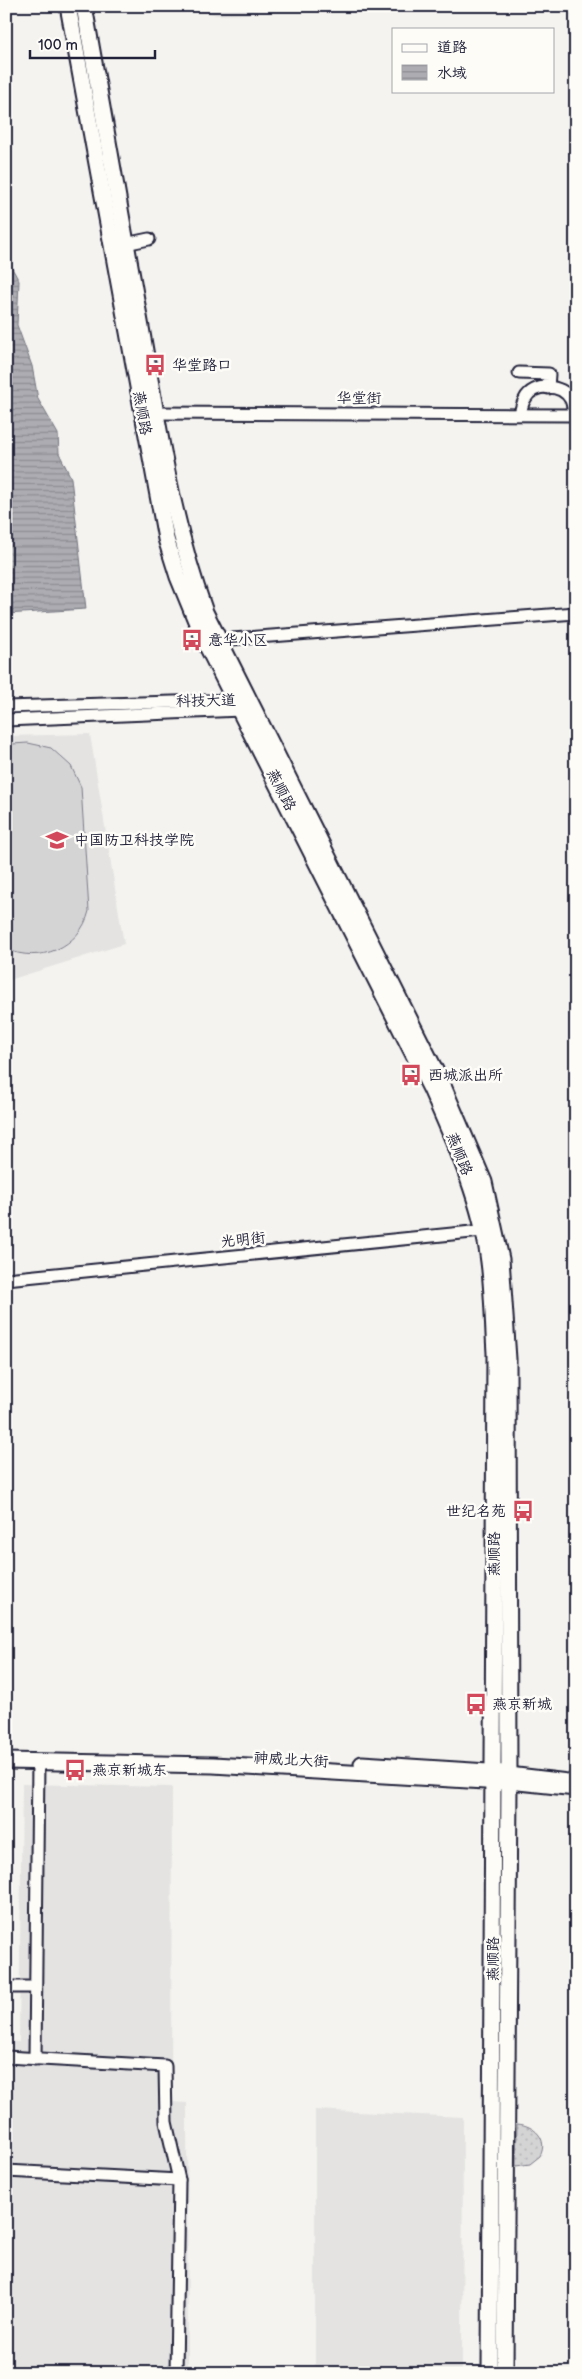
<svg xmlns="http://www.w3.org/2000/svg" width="582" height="2379" viewBox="0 0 582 2379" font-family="'Balsamiq Sans','LXGW WenKai TC',sans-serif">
	<defs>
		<pattern id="grass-dots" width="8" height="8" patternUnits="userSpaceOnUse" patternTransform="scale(1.25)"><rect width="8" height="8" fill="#d5d4d5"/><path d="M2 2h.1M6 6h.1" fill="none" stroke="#b7b6b8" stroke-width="1.8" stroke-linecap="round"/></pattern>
		<pattern id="water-rules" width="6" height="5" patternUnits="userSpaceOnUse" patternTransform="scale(1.25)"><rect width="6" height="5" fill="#acacb2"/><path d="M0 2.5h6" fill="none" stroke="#8c8c92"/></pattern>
	</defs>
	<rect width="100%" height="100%" fill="#f4f3ef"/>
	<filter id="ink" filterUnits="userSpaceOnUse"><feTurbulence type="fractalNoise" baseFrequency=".02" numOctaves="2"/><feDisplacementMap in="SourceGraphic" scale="10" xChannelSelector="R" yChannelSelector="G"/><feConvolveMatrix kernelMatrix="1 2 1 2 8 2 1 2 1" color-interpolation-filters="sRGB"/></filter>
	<g filter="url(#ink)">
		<!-- built -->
		<g fill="#e4e3e2">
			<path d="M180,6H267L248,14L217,15Z"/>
			<path d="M90,734L124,944L6,981V736Z"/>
			<path d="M22,1784L172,1787L171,2102L187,2103L188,2373H6V2041L19,2042Z"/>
			<path d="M315,2110L463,2117L462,2373H315Z"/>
		</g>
		<!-- grass -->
		<path fill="url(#grass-dots)" stroke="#7c7b88" d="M517,2124C534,2125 549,2139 540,2156L530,2164L516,2166Z"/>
		<!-- pitch -->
		<path fill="#d5d4d5" stroke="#7c7b88" d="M28,743L51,748L71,766L81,787L89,911C80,948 39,964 6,949V747L12,744Z"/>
		<!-- water -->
		<path fill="url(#water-rules)" stroke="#757582" d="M6,257L19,281L17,325L32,366L38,399L58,434L59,453L71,478L86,609L6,614Z"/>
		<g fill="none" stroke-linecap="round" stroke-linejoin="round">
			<!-- minor casing -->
			<g stroke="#22223b" stroke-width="15">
				<g id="minor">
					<path d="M120,245L149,239"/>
					<path d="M519,373L549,374L548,388"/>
					<path d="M148,413L576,415"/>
					<path d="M520,414C521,410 522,404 525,399C533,383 562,383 571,400C573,404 573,410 575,415"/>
					<path d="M219,640L576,613"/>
					<path d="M6,707L240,700"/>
					<path d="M6,720L241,710"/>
					<path d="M6,1279L482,1231"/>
					<path d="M509,1773L576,1781"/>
					<path d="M509,1783L576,1790"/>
					<path d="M6,1987H35"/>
					<path d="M6,2057L165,2066L166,2122L179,2180L176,2373"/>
					<path d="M35,2059L38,1762"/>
					<path d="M6,2171L179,2180"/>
				</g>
			</g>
			<!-- major casing -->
			<g stroke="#22223b" stroke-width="19">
				<g id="major">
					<path d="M68,6L166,539L178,577L203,638L431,1089C455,1143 482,1202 489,1262C493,1292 493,1322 495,1353L490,2373"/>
					<path d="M84,6C104,117 123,228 143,339C159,431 173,524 205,612L443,1086L484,1182L501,1259L508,1359L509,1783L505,2373"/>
					<path d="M6,1761L213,1765L502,1782"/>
					<path d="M362,1764L504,1773"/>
				</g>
			</g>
			<!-- minor -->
			<use href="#minor" stroke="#fdfcf7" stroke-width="11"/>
			<!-- major -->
			<use href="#major" stroke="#fdfcf7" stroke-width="15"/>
		</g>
	</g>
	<!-- icons -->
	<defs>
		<g id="bus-bare" transform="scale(1.725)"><path d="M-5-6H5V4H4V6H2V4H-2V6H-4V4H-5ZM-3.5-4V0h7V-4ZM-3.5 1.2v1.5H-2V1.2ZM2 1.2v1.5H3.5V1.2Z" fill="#d1495b" stroke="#fdfcf7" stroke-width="2.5" paint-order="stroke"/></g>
		<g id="university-bare" transform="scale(1.725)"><path d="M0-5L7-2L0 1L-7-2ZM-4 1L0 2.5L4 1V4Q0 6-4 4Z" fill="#d1495b" stroke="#fdfcf7" stroke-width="2.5" paint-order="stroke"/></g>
	</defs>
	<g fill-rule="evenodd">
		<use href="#bus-bare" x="155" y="365"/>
		<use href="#bus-bare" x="192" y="640"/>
		<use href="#university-bare" x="57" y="840"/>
		<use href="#bus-bare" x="411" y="1075"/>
		<use href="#bus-bare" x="523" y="1511"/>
		<use href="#bus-bare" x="476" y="1704"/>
		<use href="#bus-bare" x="75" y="1770"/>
	</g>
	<g text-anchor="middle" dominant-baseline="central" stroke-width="5" stroke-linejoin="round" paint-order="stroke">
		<!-- poi labels -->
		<g font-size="15" fill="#22223b" stroke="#fdfcf7" text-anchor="start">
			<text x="172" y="365">华堂路口</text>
			<text x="208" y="640">意华小区</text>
			<text x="74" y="840">中国防卫科技学院</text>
			<text x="428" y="1075">西城派出所</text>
			<text x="506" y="1511" text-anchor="end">世纪名苑</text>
			<text x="492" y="1704">燕京新城</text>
			<text x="92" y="1770">燕京新城东</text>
		</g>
		<!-- street labels -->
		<g font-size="15" fill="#22223b" stroke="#fdfcf7">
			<text x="359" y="398">华堂街</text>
			<text transform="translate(142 413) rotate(80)">燕顺路</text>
			<text transform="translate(206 701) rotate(-1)">科技大道</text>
			<text transform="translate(281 790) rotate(63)">燕顺路</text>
			<text transform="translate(459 1154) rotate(68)">燕顺路</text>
			<text transform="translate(243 1240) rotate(-6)">光明街</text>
			<text transform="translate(494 1554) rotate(-90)">燕顺路</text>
			<text transform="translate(291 1760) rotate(3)">神威北大街</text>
			<text transform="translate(493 1959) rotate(-90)">燕顺路</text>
		</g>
	</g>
	<!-- margin -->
	<rect width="582" height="2379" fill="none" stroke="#fdfcf7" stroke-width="25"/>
	<rect x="12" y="12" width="557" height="2354" fill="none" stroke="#22223b" stroke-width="2" filter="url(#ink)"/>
	<!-- legend -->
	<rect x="392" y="28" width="162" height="65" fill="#fdfcf7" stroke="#a5a5ac"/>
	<rect x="402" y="44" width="25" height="8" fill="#fdfcf7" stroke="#a5a5ac"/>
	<text x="437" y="52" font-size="15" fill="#22223b">道路</text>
	<rect x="402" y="65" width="25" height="15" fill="url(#water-rules)" stroke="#a5a5ac"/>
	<text x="437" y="78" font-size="15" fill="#22223b">水域</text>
	<!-- scale -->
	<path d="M30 50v8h125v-8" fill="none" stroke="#22223b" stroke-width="2.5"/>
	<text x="38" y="50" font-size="15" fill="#22223b" stroke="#fdfcf7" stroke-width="4" paint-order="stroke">100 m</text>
</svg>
